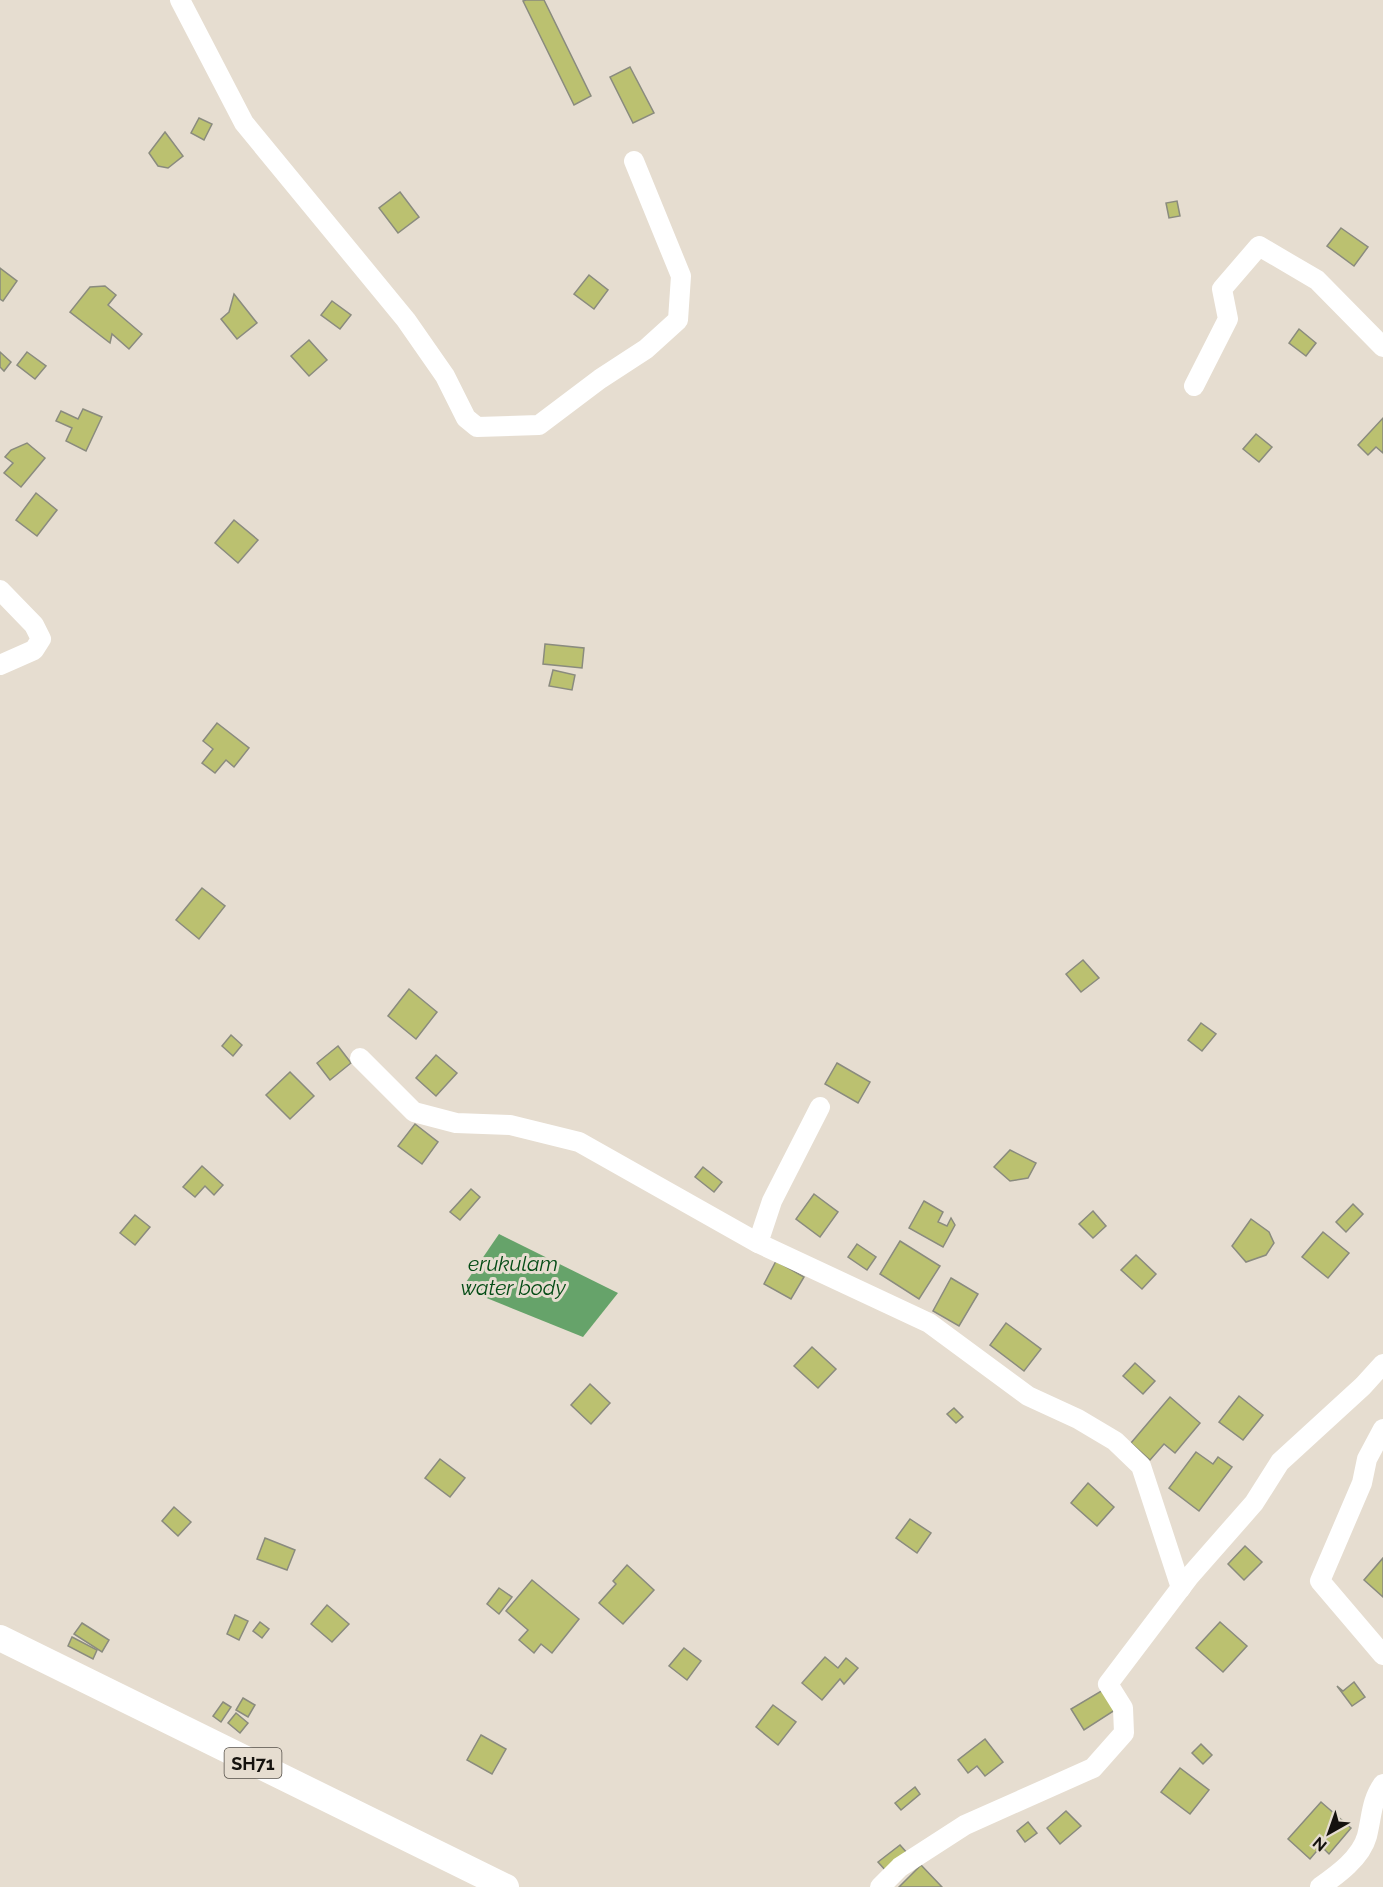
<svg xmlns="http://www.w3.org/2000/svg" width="1383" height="1887" viewBox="0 0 1383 1887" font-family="Raleway,sans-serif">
	<rect width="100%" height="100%" fill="#e6ddd0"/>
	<!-- water -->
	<path fill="#66a36a" d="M499,1234L618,1293L583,1337L462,1288Z"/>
	<!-- building -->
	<g fill="#bbc170" stroke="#8a8b7e" stroke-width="1.5">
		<path d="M526,0H544L591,96L574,105L523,1Z"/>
		<path d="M630,67L654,113L633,123L610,77Z"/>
		<path d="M199,118L212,124L204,140L191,133Z"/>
		<path d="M165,132L183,156L168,168L158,166L149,153Z"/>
		<path d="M400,192L419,217L398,233L379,208Z"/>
		<path d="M1177,201L1180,216L1169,218L1166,203Z"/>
		<path d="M1341,228L1368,247L1354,266L1327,246Z"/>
		<path d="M0,268L17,281L3,301L0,299Z"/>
		<path d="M589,275L608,290L594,309L574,294Z"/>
		<path d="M105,286L116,295L108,305L142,334L129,349L112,334L110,343L70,312L90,287Z"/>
		<path d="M234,294L257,323L237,339L221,319L229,312Z"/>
		<path d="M332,301L351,315L340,329L321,315Z"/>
		<path d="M1299,329L1316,343L1306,356L1289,343Z"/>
		<path d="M309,340L327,360L309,376L291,356Z"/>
		<path d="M0,352L11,362L4,371L0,367Z"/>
		<path d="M27,352L46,366L35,379L17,365Z"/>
		<path d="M83,409L102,417L86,451L66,441L72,428L56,421L61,411L78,419Z"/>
		<path d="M1383,418V453L1376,447L1368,455L1358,445Z"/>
		<path d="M1256,434L1272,447L1259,462L1243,449Z"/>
		<path d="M27,443L45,458L21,487L4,473L13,463L5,457L11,450Z"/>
		<path d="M36,493L57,510L37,536L16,520Z"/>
		<path d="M234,520L258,540L238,563L215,543Z"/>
		<path d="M545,644L584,648L582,668L543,664Z"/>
		<path d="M553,670L575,675L572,690L549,686Z"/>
		<path d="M217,723L249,748L234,767L226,760L215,773L202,763L213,749L203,741Z"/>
		<path d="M202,888L225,906L199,939L176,920Z"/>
		<path d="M1083,960L1099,978L1081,992L1066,974Z"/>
		<path d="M409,989L437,1012L416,1039L388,1016Z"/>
		<path d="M1201,1023L1216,1034L1202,1051L1188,1040Z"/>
		<path d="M231,1035L242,1045L233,1056L222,1046Z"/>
		<path d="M338,1046L351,1063L330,1080L317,1063Z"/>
		<path d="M436,1055L457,1073L436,1096L416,1078Z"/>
		<path d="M837,1063L870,1082L858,1103L825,1084Z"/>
		<path d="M290,1072L314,1096L290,1119L266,1095Z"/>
		<path d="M415,1124L438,1142L422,1164L398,1146Z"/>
		<path d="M1010,1150L1036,1163L1028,1178L1010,1181L994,1167Z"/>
		<path d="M202,1166L223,1185L214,1195L205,1186L195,1197L183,1187Z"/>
		<path d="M703,1167L722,1182L714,1192L695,1177Z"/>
		<path d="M471,1189L480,1197L460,1220L450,1212Z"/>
		<path d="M814,1194L838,1212L820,1237L796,1219Z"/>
		<path d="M924,1201L943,1212L938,1222L947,1226L951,1218L955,1225L943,1247L909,1228Z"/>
		<path d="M1353,1204L1363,1214L1346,1232L1336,1222Z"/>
		<path d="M1093,1211L1106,1226L1093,1238L1079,1224Z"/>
		<path d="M135,1215L150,1227L135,1245L120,1233Z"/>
		<path d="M1251,1219L1269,1232L1274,1243L1266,1255L1246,1262L1232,1246Z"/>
		<path d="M1323,1232L1349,1253L1328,1278L1302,1257Z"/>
		<path d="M900,1241L940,1266L919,1299L880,1274Z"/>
		<path d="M857,1244L876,1257L867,1270L848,1257Z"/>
		<path d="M1136,1255L1156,1274L1142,1289L1121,1270Z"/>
		<path d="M776,1261L804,1277L791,1299L764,1284Z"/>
		<path d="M951,1278L978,1294L959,1326L933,1311Z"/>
		<path d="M1006,1323L1041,1349L1024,1371L990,1345Z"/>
		<path d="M812,1347L836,1369L818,1388L794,1366Z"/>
		<path d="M1135,1363L1155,1381L1143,1394L1123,1376Z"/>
		<path d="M590,1384L610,1403L591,1424L571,1405Z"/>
		<path d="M1239,1396L1263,1415L1243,1440L1219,1422Z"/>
		<path d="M1170,1397L1200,1423L1175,1453L1164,1444L1150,1460L1131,1443Z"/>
		<path d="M954,1408L963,1417L956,1423L947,1414Z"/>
		<path d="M1196,1452L1213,1464L1218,1457L1232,1467L1199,1511L1169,1488Z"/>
		<path d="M440,1459L465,1478L450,1497L425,1478Z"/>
		<path d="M1088,1483L1114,1507L1097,1526L1071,1503Z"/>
		<path d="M174,1507L191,1522L178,1536L162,1521Z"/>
		<path d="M910,1519L931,1533L917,1553L896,1538Z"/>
		<path d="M265,1538L295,1550L287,1570L257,1559Z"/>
		<path d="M1245,1546L1262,1562L1244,1580L1228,1564Z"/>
		<path d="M1383,1558V1597L1364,1580Z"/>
		<path d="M627,1565L654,1590L623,1624L599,1603L616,1584L613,1581Z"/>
		<path d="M532,1580L579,1619L552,1653L541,1644L534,1653L519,1640L528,1630L506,1611Z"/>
		<path d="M499,1588L512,1597L499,1614L487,1604Z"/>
		<path d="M327,1605L349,1624L332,1642L311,1624Z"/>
		<path d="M235,1615L248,1621L239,1640L227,1634Z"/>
		<path d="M260,1622L269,1629L262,1638L253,1631Z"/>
		<path d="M1220,1622L1247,1646L1223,1672L1196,1648Z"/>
		<path d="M82,1623L109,1640L102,1652L74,1634Z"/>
		<path d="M72,1637L97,1650L93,1659L68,1646Z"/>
		<path d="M684,1648L701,1661L687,1680L669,1666Z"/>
		<path d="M825,1657L838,1668L846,1658L858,1668L844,1684L840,1679L822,1700L802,1683Z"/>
		<path d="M1354,1682L1365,1697L1352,1706L1337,1686L1343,1691Z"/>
		<path d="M1103,1690L1115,1710L1084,1730L1071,1709Z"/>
		<path d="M243,1698L255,1705L248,1717L236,1710Z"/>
		<path d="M223,1702L231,1707L221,1722L213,1716Z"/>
		<path d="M773,1705L796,1722L778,1745L756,1727Z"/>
		<path d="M236,1713L248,1723L240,1733L228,1723Z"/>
		<path d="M481,1735L506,1749L492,1774L467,1760Z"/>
		<path d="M985,1739L1003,1762L985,1776L977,1766L968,1773L958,1760Z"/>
		<path d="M1201,1744L1212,1755L1203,1764L1192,1753Z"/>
		<path d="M1180,1768L1209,1790L1190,1814L1161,1792Z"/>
		<path d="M915,1787L920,1794L901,1810L895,1803Z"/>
		<path d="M1321,1802L1351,1828L1329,1854L1321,1846L1310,1859L1288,1839Z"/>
		<path d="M1066,1811L1081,1826L1060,1844L1047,1828Z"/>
		<path d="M1028,1822L1037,1833L1025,1842L1017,1831Z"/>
		<path d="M900,1845L908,1854L886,1871L878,1862Z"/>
		<path d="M921,1865L942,1887H899Z"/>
	</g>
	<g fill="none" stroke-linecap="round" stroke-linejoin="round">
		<!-- minor -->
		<g stroke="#fff" stroke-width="20">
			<path d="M180,0L244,123L406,320L445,376L466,418L477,427L539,425L600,379L646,349L678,320L681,276L634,161"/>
			<path d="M1194,386L1228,319L1222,289L1259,246L1317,280L1383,347"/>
			<path d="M0,590L34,625L41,639L34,650L0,665"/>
			<path d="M360,1058L414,1112L456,1123L510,1125L579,1142L758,1243"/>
			<path d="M820,1107L772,1201L758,1243L929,1323L1028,1396L1078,1419L1115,1441L1141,1466L1181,1588"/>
			<path d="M1383,1429L1367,1459L1362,1483L1320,1581L1383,1655"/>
			<path d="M880,1887L900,1867L965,1825L1093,1768L1124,1733L1123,1708L1108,1684L1189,1577L1254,1503L1280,1462L1363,1386L1383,1364"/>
			<path d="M1320,1887C1337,1875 1361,1858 1367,1836C1372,1816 1371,1801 1383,1784"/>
		</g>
		<!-- major -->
		<path stroke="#fff" stroke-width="26" d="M0,1638L506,1887"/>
	</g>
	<g text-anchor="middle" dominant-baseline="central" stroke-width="6" stroke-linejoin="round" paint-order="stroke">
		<!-- shield labels -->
		<rect fill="#e6ddd0" stroke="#544f48" stroke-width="1.5" x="224.5" y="1748" width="57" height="30" rx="4.5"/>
		<g font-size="18" font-weight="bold" fill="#15120e">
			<text x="253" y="1763">SH71</text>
		</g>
		<!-- water labels -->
		<g font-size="21" font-style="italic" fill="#044c15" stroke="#e6ddd0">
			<text x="513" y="1263">erukulam<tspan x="513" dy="24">water body</tspan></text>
		</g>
	</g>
	<!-- north arrow -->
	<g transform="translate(1329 1833) rotate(220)" stroke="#e6ddd0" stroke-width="4.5" paint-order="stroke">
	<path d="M0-4.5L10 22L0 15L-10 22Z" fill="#15120e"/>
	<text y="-9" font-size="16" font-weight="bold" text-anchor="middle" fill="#15120e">N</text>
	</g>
</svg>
